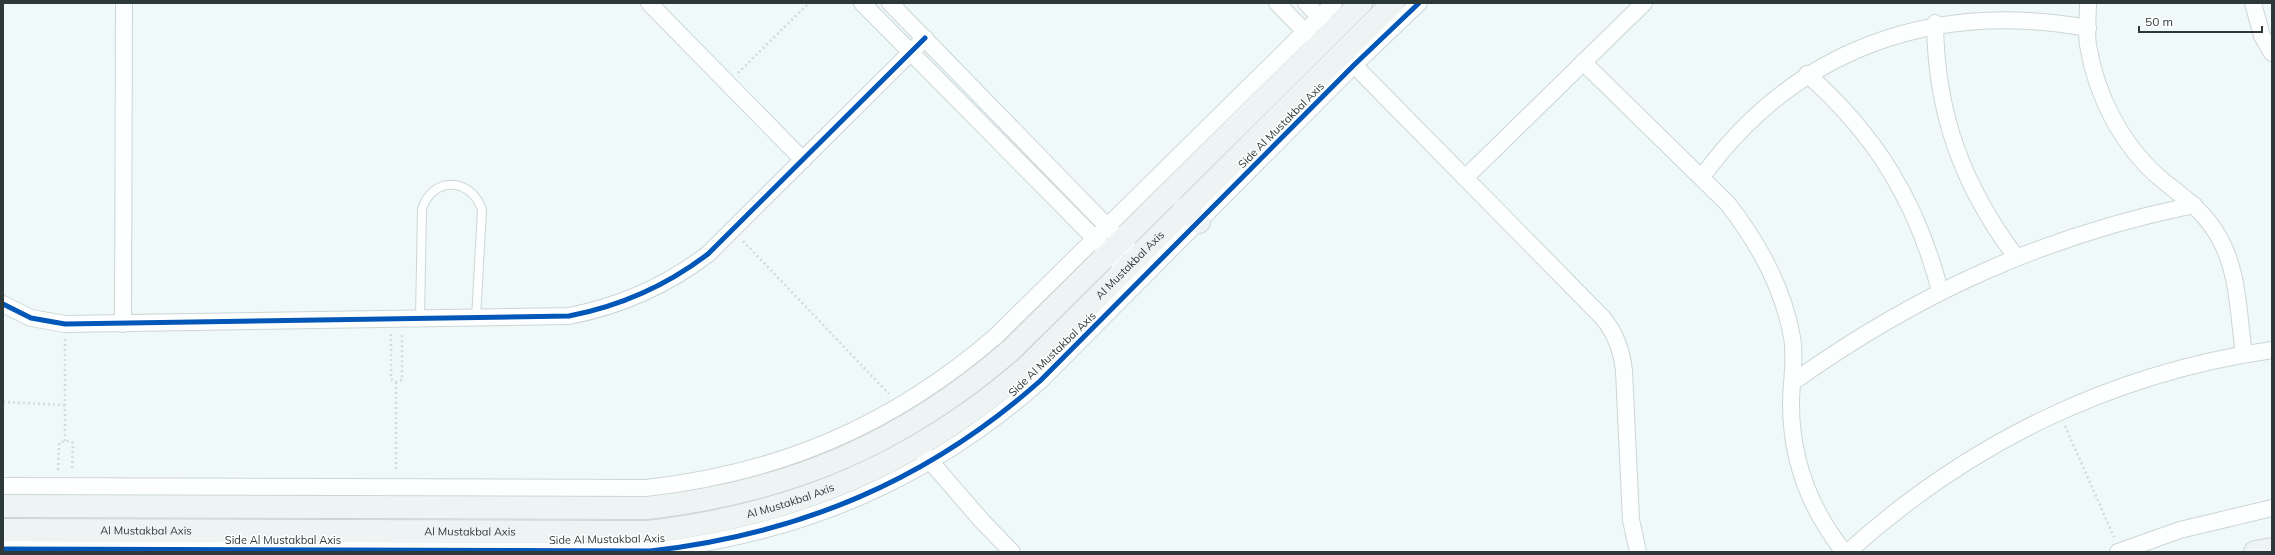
<svg xmlns="http://www.w3.org/2000/svg" width="2275" height="555" viewBox="0 0 2275 555" font-family="Mulish,sans-serif">
	<rect width="100%" height="100%" fill="#eff9fa"/>
	<g fill="none" stroke-linecap="round" stroke-linejoin="round">
		<!-- lane casing -->
		<g stroke="#ccd6d7" stroke-width="10">
			<path id="lane" d="M420,319L422,209C433,175 472,178 482,210L476,318"/>
		</g>
		<!-- street casing -->
		<g stroke="#ccd6d7" stroke-width="18">
			<g id="street">
				<path d="M649,3L803,160"/>
				<path d="M862,3L1124,268"/>
				<path d="M890,3L1136,256"/>
				<path d="M1277,3L1313,40"/>
				<path d="M1306,3L1327,25"/>
				<path d="M2088,3C2088,17 2086,32 2088,45C2096,95 2122,146 2161,179C2182,196 2203,210 2217,234C2239,269 2238,314 2244,354"/>
				<path d="M2253,3L2262,36L2272,53"/>
				<path d="M1935,23C1936,113 1962,185 2016,257"/>
				<path d="M1354,55V65L1603,318C1616,334 1622,351 1624,371L1631,520L1638,552"/>
				<path d="M1583,62L1728,204C1759,244 1783,287 1792,337C1796,359 1791,382 1791,404C1791,459 1810,509 1844,552"/>
				<path d="M1807,74C1876,135 1917,202 1940,291"/>
				<path d="M1702,177C1795,49 1932,0 2088,28"/>
				<path d="M1465,178L1644,3"/>
				<path d="M3,304L31,318L65,324L569,316C621,306 666,286 708,254L925,38"/>
				<path d="M123,324L124,3"/>
				<path d="M1793,382C1918,293 2043,236 2194,205"/>
				<path d="M924,454L982,521L1012,552"/>
				<path d="M3,486L646,488C781,473 893,425 996,336L1334,3"/>
				<path d="M3,549L650,551C800,534 927,481 1040,381L1354,65L1419,3"/>
				<path d="M1848,552C1968,443 2112,373 2272,350"/>
				<path d="M2118,552L2180,530L2272,508"/>
			</g>
		</g>
		<!-- secondary casing -->
		<g stroke="#ccd6d7" stroke-width="24">
			<g id="secondary">
				<path d="M1184,209L1199,222"/>
				<path d="M3,506L647,508C790,492 902,444 1011,350L1361,3"/>
				<path id="s1" d="M3,530L648,532C794,515 915,464 1027,367L1393,3"/>
				<path d="M2255,552L2272,549"/>
			</g>
		</g>
		<!-- path -->
		<g stroke="#d6d9d9" stroke-width="2.5" stroke-dasharray="2 3" stroke-linecap="butt">
			<path d="M738,73L809,3"/>
			<path d="M743,241L889,394"/>
			<path d="M391,334V379L396,382L402,380V334"/>
			<path d="M396,382V471"/>
			<path d="M3,402L65,405"/>
			<path d="M2065,426L2114,537"/>
			<path d="M65,441V339"/>
			<path d="M58,470L59,445L60,442L70,441L73,443L72,470"/>
		</g>
		<!-- lane -->
		<use href="#lane" stroke="#fdfefe" stroke-width="8"/>
		<!-- street -->
		<use href="#street" stroke="#fdfefe" stroke-width="16"/>
		<!-- secondary -->
		<use href="#secondary" stroke="#eef4f4" stroke-width="22"/>
		<!-- cycleway casing -->
		<g stroke="#fff" stroke-width="8">
			<g id="cycleway">
				<path d="M3,304L31,318L65,324L569,316C621,306 666,286 708,254L925,38"/>
				<path d="M3,549L650,551C800,534 927,481 1040,381L1354,65L1419,3"/>
			</g>
		</g>
		<!-- cycleway -->
		<use href="#cycleway" stroke="#0057b8" stroke-width="5"/>
	</g>
	<g text-anchor="middle" dominant-baseline="central" stroke-width="3" stroke-linejoin="round" paint-order="stroke">
		<!-- street labels -->
		<g font-size="11" fill="#2d3939" stroke="#fff">
			<text transform="translate(1281 125) rotate(-45)">Side Al Mustakbal Axis</text>
			<text stroke="none"><textPath href="#s1" startOffset="1210">Al Mustakbal Axis</textPath></text>
			<text transform="translate(1052 354) rotate(-44)">Side Al Mustakbal Axis</text>
			<text stroke="none"><textPath href="#s1" startOffset="791">Al Mustakbal Axis</textPath></text>
			<text stroke="none"><textPath href="#s1" startOffset="143">Al Mustakbal Axis</textPath></text>
			<text stroke="none"><textPath href="#s1" startOffset="467">Al Mustakbal Axis</textPath></text>
			<text transform="translate(607 539) rotate(-1)">Side Al Mustakbal Axis</text>
			<text x="283" y="540">Side Al Mustakbal Axis</text>
		</g>
	</g>
	<!-- border -->
	<rect width="2275" height="555" fill="none" stroke="#2d3939" stroke-width="8"/>
	<!-- scale -->
	<path d="M2139 26v6h123v-6" fill="none" stroke="#2d3939" stroke-width="2"/>
	<text x="2145" y="26" font-size="12" fill="#2d3939" stroke="#ffffff" stroke-width="3" paint-order="stroke">50 m</text>
</svg>
